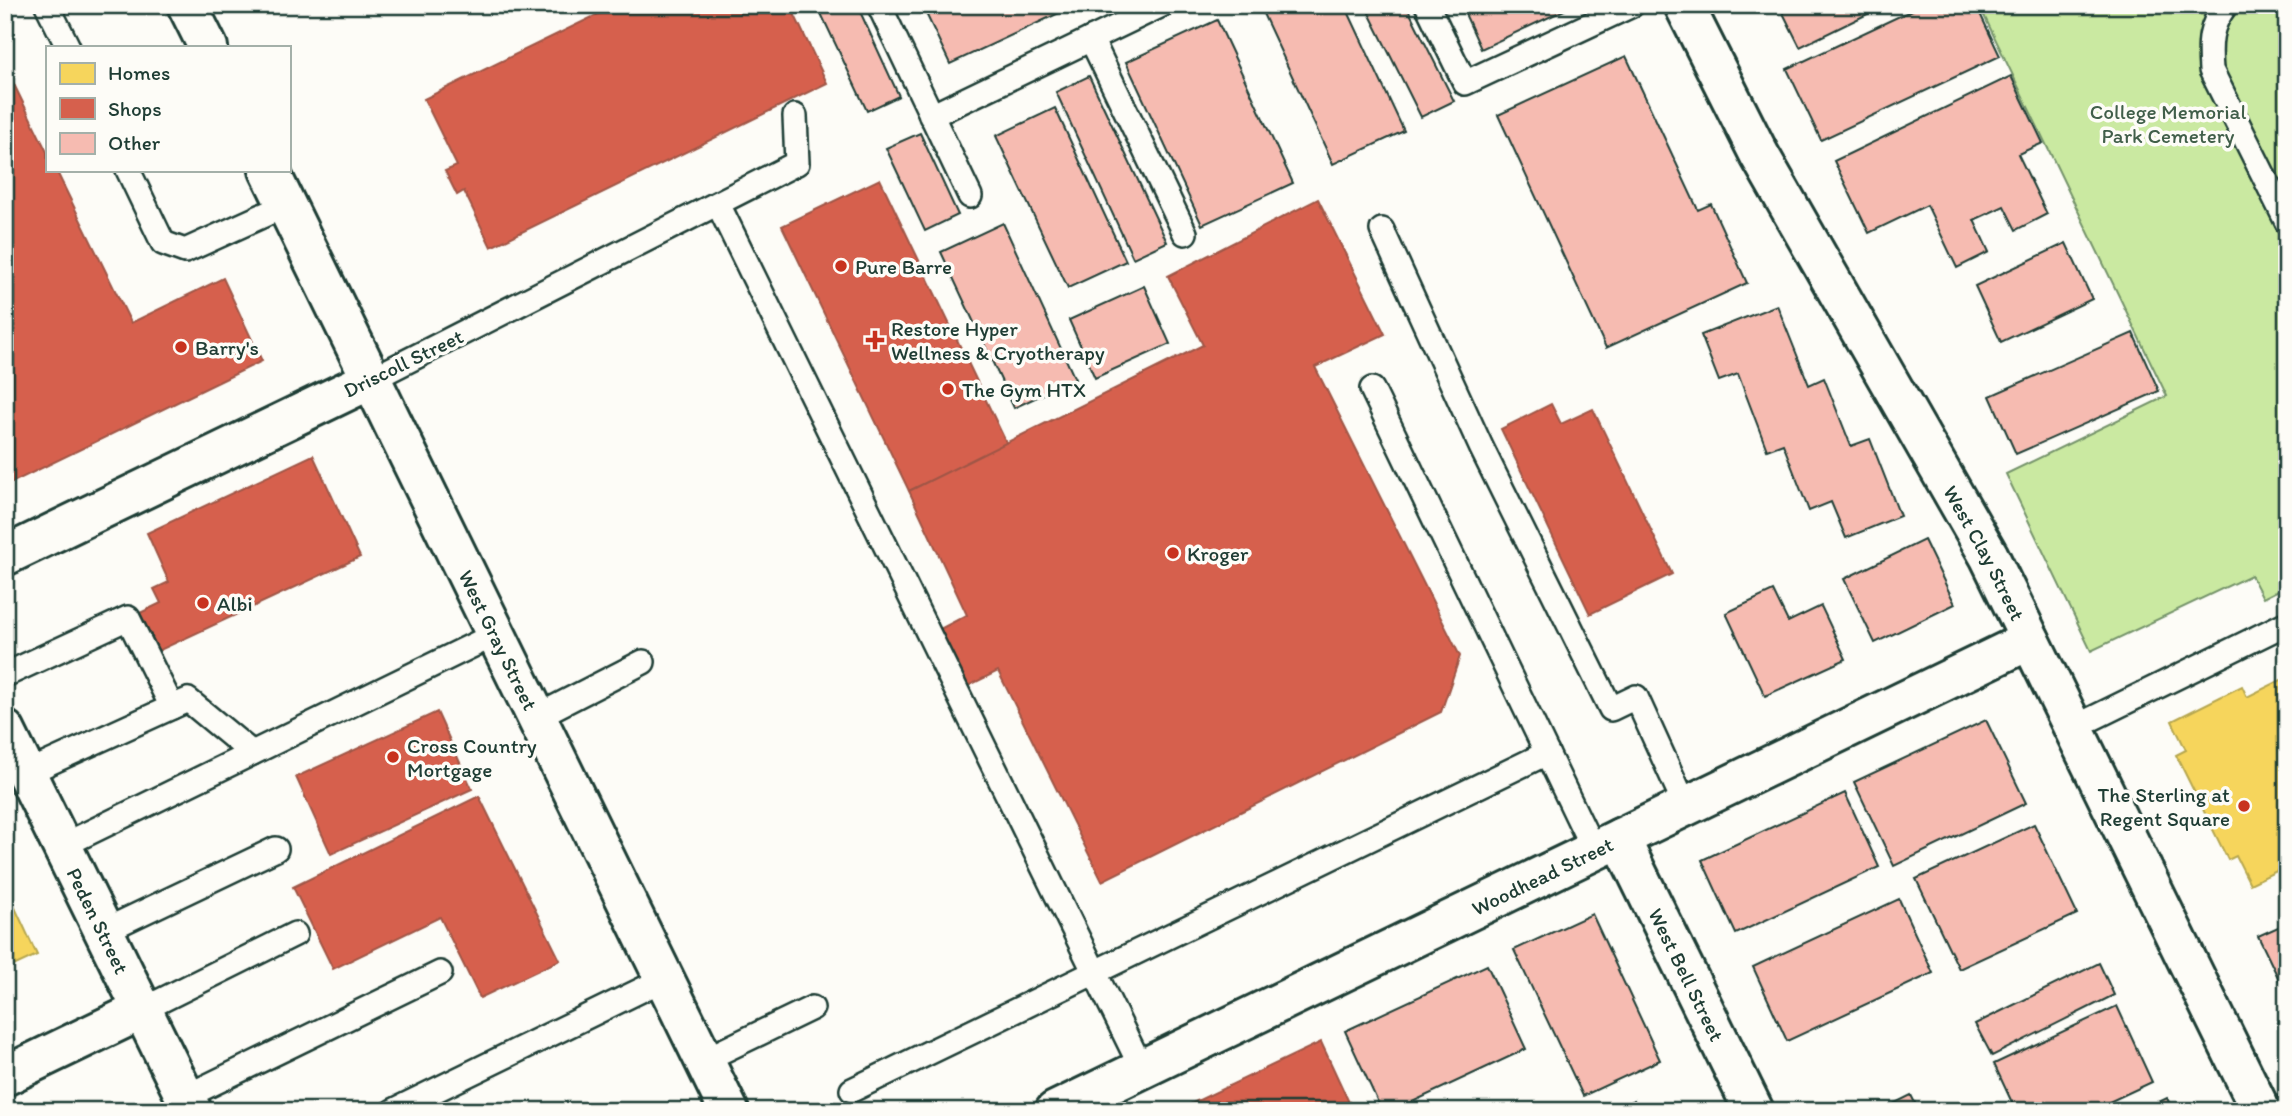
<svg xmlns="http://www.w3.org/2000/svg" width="2292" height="1116" viewBox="0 0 2292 1116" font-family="Itim,sans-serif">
	<rect width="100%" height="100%" fill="#fdfcf7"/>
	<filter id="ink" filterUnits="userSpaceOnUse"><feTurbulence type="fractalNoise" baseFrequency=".0143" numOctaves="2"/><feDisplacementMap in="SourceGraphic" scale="14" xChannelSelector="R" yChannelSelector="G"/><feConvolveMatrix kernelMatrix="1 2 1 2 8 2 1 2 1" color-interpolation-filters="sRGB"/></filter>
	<g filter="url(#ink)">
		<!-- green -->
		<path fill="#cae9a1" stroke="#74936a" stroke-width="2" d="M1979,5H2287V586L2263,598L2251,575L2091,651L2006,474L2167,396Z"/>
		<!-- homes -->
		<g fill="#f6d55c" stroke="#b6a750" stroke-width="2">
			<path d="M2287,677V866L2250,884L2236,856L2228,860L2176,755L2186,750L2172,721L2242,686L2247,697Z"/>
			<path d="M11,899L37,955L5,970V902Z"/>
		</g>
		<!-- shops -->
		<g fill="#d6604d" stroke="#9f5646" stroke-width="2">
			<path d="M617,5H790L827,83L491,247L464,191L457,195L445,171L457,166L424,99Z"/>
			<path d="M5,66L47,152V170H56L131,323L223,278L262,361L5,486Z"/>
			<path d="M880,179L1007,444L909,491L782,226Z"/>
			<path d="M1318,199L1385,334L1315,367L1460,656L1441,712L1102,881L998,671L968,686L940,629L967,615L909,491L1203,345L1168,276Z"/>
			<path d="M1551,404L1561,424L1593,409L1672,574L1590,614L1501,429Z"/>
			<path d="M313,455L360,557L158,651L140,613L161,603L154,589L169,582L147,533Z"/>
			<path d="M437,712L472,789L331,854L296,777Z"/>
			<path d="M479,796L560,960L480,998L440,917L333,969L293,887Z"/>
			<path d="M1321,1042L1353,1111H1176Z"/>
		</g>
		<!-- building -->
		<g fill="#f6bbb1" stroke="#1f3d34" stroke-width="2">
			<path d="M817,5H857L899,96L867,111Z"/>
			<path d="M922,5H1076L950,64Z"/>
			<path d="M1259,5H1345L1404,131L1333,164Z"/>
			<path d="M1365,5H1406L1454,101L1421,117Z"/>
			<path d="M1461,5H1575L1481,49Z"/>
			<path d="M1779,5H1886L1800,47Z"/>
			<path d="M1923,5H1976L2000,56L1821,140L1787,69Z"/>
			<path d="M1217,20L1293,183L1202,225L1126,62Z"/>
			<path d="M1626,56L1698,210L1711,204L1747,283L1606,348L1498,115Z"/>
			<path d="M1089,76L1167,242L1133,258L1056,92Z"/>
			<path d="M2011,76L2043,143L2018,154L2047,214L2016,230L2004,206L1974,220L1989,252L1957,268L1927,205L1869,233L1834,161Z"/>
			<path d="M1055,108L1126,261L1068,288L996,136Z"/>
			<path d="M920,133L958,215L925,231L886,148Z"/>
			<path d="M1003,223L1075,379L1014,408L941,252Z"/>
			<path d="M2066,243L2092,299L2001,342L1975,286Z"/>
			<path d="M1144,286L1170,344L1095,378L1069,320Z"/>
			<path d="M1777,305L1809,385L1824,378L1851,446L1870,439L1900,516L1846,538L1831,502L1809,511L1783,444L1767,450L1738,374L1719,381L1701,335Z"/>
			<path d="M2133,333L2159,391L2016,454L1990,396Z"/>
			<path d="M1924,540L1955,604L1875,643L1844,579Z"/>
			<path d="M1773,591L1788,622L1821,606L1846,659L1765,696L1726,613Z"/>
			<path d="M1986,720L2026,803L1894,866L1854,782Z"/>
			<path d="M1845,793L1879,867L1736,934L1702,860Z"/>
			<path d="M2034,824L2077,914L1959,969L1916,879Z"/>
			<path d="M1899,899L1933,973L1787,1041L1753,967Z"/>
			<path d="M1592,914L1660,1060L1583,1096L1514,950Z"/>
			<path d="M2287,923V996L2258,936Z"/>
			<path d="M2099,963L2114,995L1992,1056L1975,1024Z"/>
			<path d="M1487,965L1526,1049L1393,1111H1382L1345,1031Z"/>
			<path d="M2117,1006L2152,1082L2090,1111H2016L1994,1064Z"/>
			<path d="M1911,1095L1919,1111H1879Z"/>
			<path d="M2167,1098L2173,1111H2140Z"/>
			<path d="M1634,1100L1639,1111H1612Z"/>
		</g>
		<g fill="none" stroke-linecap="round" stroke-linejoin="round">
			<!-- lane casing -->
			<g stroke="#1f3d34" stroke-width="28">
				<g id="lane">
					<path d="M47,5L68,47"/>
					<path d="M879,5L970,196"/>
					<path d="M1427,5L1465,83L1632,5"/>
					<path d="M2226,5C2209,26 2209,44 2211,70L2287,222"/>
					<path d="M1091,39L1185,233"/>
					<path d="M931,116L1162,5"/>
					<path d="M128,170L163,243L185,251L286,205"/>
					<path d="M718,204L1142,1069"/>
					<path d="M1382,230L1482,449L1611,709L1636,697L1686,807"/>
					<path d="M372,379L797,163L795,116"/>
					<path d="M1372,389L1594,851"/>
					<path d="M5,675L128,618L172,707L27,773"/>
					<path d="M172,707L188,700L252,753"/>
					<path d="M536,717L643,662"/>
					<path d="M2073,728L2287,623"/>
					<path d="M62,846L496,634"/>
					<path d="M104,931L276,849"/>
					<path d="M142,1010L295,934"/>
					<path d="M704,1060L812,1008"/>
					<path d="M852,1090L1547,753"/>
					<path d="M185,1097L440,973"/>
					<path d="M393,1111L664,979"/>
				</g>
			</g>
			<!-- street casing -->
			<g stroke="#1f3d34" stroke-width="44">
				<g id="street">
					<path id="s1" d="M1684,5L1759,154L1989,556L2261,1111"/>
					<path d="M5,556L372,379"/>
					<path id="s2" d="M5,730L192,1111"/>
					<path id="s3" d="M1620,838L1754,1111"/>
					<path d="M5,1076L142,1010"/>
					<path id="s4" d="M1055,1111L2030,640"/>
				</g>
			</g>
			<!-- secondary casing -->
			<g stroke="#1f3d34" stroke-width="44">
				<g id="secondary">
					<path d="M187,5L208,47"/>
					<path id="s5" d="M269,170L729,1111"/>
				</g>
			</g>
			<!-- lane -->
			<use href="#lane" stroke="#fdfcf7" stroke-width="23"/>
			<!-- street -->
			<use href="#street" stroke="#fdfcf7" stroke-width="38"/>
			<!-- secondary -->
			<use href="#secondary" stroke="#fdfcf7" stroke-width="38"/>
		</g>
	</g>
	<!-- markers -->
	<g fill="#c8321e" stroke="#fdfcf7" stroke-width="2.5">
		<circle cx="841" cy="266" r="7"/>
		<path d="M871.5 329.5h7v7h7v7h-7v7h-7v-7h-7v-7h7z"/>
		<circle cx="181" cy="347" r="7"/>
		<circle cx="948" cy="389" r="7"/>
		<circle cx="1173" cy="553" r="7"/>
		<circle cx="203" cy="603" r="7"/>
		<circle cx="393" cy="757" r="7"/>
		<circle cx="2244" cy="806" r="7"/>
	</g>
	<g text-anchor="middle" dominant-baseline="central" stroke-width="7" stroke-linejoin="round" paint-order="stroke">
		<!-- park labels -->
		<g font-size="21" fill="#415f4a" stroke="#fdfcf7">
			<text x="2168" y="111">College Memorial<tspan x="2168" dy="24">Park Cemetery</tspan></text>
		</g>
		<!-- poi labels -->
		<g font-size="21" fill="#1f3d34" stroke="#fdfcf7" text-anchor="start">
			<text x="855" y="266">Pure Barre</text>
			<text x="891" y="328">Restore Hyper<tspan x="891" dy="24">Wellness &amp; Cryotherapy</tspan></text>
			<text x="195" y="347">Barry's</text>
			<text x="962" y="389">The Gym HTX</text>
			<text x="1187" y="553">Kroger</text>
			<text x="217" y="603">Albi</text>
			<text x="407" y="745">Cross Country<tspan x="407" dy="24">Mortgage</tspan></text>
			<text x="2230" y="794" text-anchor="end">The Sterling at<tspan x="2230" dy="24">Regent Square</tspan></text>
		</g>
		<!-- street labels -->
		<g font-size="21" fill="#1f3d34" stroke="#fdfcf7">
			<text transform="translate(403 363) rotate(-26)">Driscoll Street</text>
			<text stroke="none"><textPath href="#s1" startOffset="625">West Clay Street</textPath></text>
			<text stroke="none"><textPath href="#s5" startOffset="523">West Gray Street</textPath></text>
			<text stroke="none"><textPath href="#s4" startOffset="541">Woodhead Street</textPath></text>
			<text stroke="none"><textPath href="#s2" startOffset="212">Peden Street</textPath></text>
			<text stroke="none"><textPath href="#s3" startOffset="152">West Bell Street</textPath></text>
		</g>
	</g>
	<!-- margin -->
	<rect width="2292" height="1116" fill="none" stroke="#fdfcf7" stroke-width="28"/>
	<rect x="14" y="14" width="2264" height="1088" fill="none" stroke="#1f3d34" stroke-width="2.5" filter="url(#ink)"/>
	<!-- legend -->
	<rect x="46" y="46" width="245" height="126" fill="#fdfcf7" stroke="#a4b0a9" stroke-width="2"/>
	<rect x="60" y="63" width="35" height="21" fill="#f6d55c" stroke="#a4b0a9" stroke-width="2"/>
	<text x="108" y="80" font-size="21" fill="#1f3d34">Homes</text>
	<rect x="60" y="98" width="35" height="21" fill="#d6604d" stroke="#a4b0a9" stroke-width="2"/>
	<text x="108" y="116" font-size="21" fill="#1f3d34">Shops</text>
	<rect x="60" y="133" width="35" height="21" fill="#f6bbb1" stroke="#a4b0a9" stroke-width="2"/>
	<text x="108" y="150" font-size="21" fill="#1f3d34">Other</text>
</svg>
